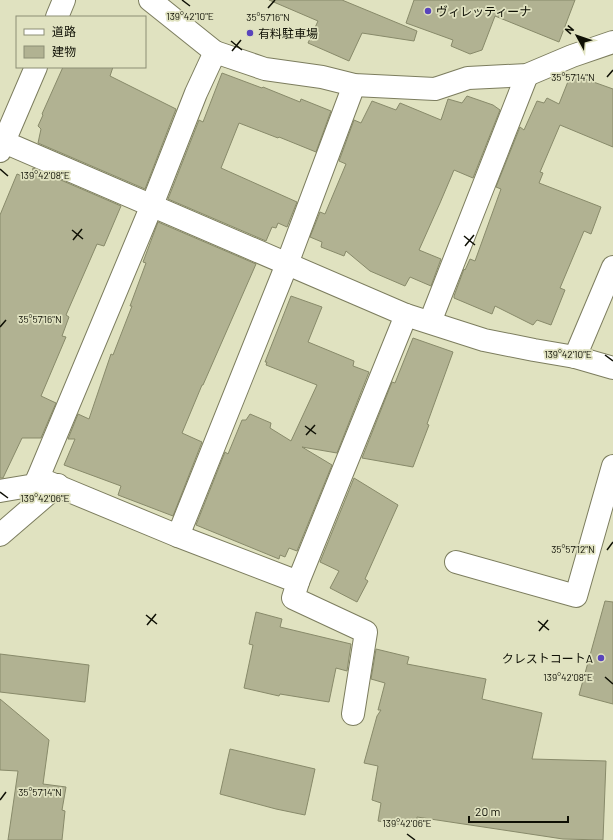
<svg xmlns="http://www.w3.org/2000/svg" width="613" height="840" viewBox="0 0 613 840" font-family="Barlow,'Noto Sans JP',sans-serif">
	<rect width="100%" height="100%" fill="#e0e2c0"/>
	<!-- building -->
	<g fill="#b1b292" stroke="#888a6a">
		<path d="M269,0H342L417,31L414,41L362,33L349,61L308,43L318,21Z"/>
		<path d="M414,0H575L559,42L495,16L482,50L470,54L451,46L453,40L406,23Z"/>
		<path d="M63,67H113L110,76L176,109L145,189L38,143L41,129L38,126L43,115L42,114Z"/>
		<path d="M222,73L262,88L263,87L300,102L301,99L331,111L316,152L279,137L278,138L239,123L221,168L297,202L287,227L278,223L276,228L272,227L266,241L168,199L199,120L203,122Z"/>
		<path d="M571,74L613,89V147L560,125L540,172L543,173L539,183L601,207L591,234L584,231L560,288L565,290L551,325L537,320L533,325L495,306L492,314L454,298V296L464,269L465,270L470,259L475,261L501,189L496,187L520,127L524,130L537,101L544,103L547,98L559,104Z"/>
		<path d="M467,96L493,105L500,110L473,178L454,170L440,203L419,250L441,259L431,286L410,277L405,286L370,271L346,251L344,256L321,247L322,242L310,237L320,212L325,214L346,164L339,161L354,120L361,123L372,101L396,110L400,103L441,120L448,99L462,103Z"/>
		<path d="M33,168L121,206L104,246L97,244L66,315L69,317L62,336L66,337L41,396L56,403L41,438H22L3,478H0V215L17,174L31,179Z"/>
		<path d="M158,222L256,264L203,385H202L182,433L202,442L173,516L118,495L121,486L64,465L75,439H68L78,414L89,419L111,354L113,355L132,306H130L146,263L143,262Z"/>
		<path d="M291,296L322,307L308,342L354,361L353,366L369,372L337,453L302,447L332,465L297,551L289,548L285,557L280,555L279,559L196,525L225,452L228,454L242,420H246L250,414L271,423L270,428L291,441L317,385L266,365L267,362H265Z"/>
		<path d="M413,338L453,352L427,424L429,425L413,467L362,458L392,382L395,383Z"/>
		<path d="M354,478L398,505L365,579L368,581L357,602L330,588L339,571L320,562Z"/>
		<path d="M605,601L613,602V704L579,695Z"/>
		<path d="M256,612L282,619L280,627L351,644L347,671L336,668L329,702L280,694L279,696L244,688L253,645L249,644Z"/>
		<path d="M376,649L409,657L407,664L486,679L482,699L542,713L532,759L606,761L603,840L563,839L417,817L416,827L378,821L381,803L372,800L378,766L364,763L377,716L381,710H378L385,683L371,679Z"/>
		<path d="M0,654L89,665L85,702L0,692Z"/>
		<path d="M0,699L49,740L43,784L66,787L62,810L65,811L62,840H8L18,771L0,770Z"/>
		<path d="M230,749L315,769L305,815L276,809L220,794Z"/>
	</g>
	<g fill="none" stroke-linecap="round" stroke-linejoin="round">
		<!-- minor casing -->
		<g stroke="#7c7d5e" stroke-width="24">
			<g id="minor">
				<path d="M150,0L215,52"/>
				<path d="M57,17L64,0"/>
				<path d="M4,142L406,315L484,340L534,350L575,357L613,368"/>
				<path d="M0,151L36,67"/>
				<path d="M430,322L527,75"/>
				<path d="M575,357L613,267"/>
				<path d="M38,478L178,536L298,582L293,598L366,632L353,714"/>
				<path d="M0,491L35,485L152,205L196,93L215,52L265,69L322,77L354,85L435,89L468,78L527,75L572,56L613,42"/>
				<path d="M0,535L58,485"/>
				<path d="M178,536L287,264L354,85"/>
				<path d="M456,562L576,596L613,466"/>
				<path d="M298,582L406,315"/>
			</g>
		</g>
		<!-- minor -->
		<use href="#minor" stroke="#fff" stroke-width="22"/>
	</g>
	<!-- ticks -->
	<path fill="none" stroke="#0f1005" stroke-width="1.5" d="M182,0L190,6M268,8L275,0M231,41L242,50M232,51L241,40M607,77L613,70M0,169L8,176M72,230L83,239M464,236L475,245M73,240L82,229M465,246L474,235M0,327L6,320M605,355L613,361M305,426L316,434M306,435L315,425M0,492L8,498M607,550L613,542M146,615L157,624M538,621L549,630M147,625L156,614M539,631L548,620M605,677L613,684M0,800L6,792M407,834L415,840"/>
	<!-- markers -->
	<g fill="#5944bc" stroke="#e0e2c0" stroke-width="1.5">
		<circle cx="428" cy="11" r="4"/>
		<circle cx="250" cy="33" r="4"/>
		<circle cx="601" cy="658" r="4"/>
	</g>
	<g text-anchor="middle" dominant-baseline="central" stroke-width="3.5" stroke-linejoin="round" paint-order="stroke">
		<!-- poi labels -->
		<g font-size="12" fill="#0f1005" stroke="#e0e2c0" text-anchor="start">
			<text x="436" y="11">ヴィレッティーナ</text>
			<text x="258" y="33">有料駐車場</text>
			<text x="593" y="658" text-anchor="end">クレストコートA</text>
		</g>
	</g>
	<g font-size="10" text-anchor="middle" fill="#0f1005" stroke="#e0e2c0" stroke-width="3.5" stroke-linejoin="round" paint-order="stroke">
		<text x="190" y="20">139°42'10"E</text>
		<text x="268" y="21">35°57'16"N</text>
		<text x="573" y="81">35°57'14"N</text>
		<text x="45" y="179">139°42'08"E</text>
		<text x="40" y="323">35°57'16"N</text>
		<text x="568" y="358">139°42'10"E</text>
		<text x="45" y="502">139°42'06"E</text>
		<text x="573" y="553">35°57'12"N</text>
		<text x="568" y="681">139°42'08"E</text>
		<text x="40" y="796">35°57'14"N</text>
		<text x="407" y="827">139°42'06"E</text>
	</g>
	<!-- legend -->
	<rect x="16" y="16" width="130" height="52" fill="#e0e2c0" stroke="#8c8e75"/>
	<rect x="24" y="29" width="20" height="6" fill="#ffffff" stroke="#8c8e75"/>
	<text x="52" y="36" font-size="12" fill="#0f1005">道路</text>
	<rect x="24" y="46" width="20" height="12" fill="#b1b292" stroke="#8c8e75"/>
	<text x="52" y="56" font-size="12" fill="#0f1005">建物</text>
	<!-- north arrow -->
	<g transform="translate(577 36) rotate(310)" stroke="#e0e2c0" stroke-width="3" paint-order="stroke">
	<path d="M0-3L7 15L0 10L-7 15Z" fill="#0f1005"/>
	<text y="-6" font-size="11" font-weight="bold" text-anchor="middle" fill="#0f1005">N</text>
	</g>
	<!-- scale -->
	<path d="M469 816v6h99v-6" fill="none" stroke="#0f1005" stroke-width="2"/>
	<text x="475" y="816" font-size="12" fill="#0f1005" stroke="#e0e2c0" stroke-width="3" paint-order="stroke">20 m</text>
</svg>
